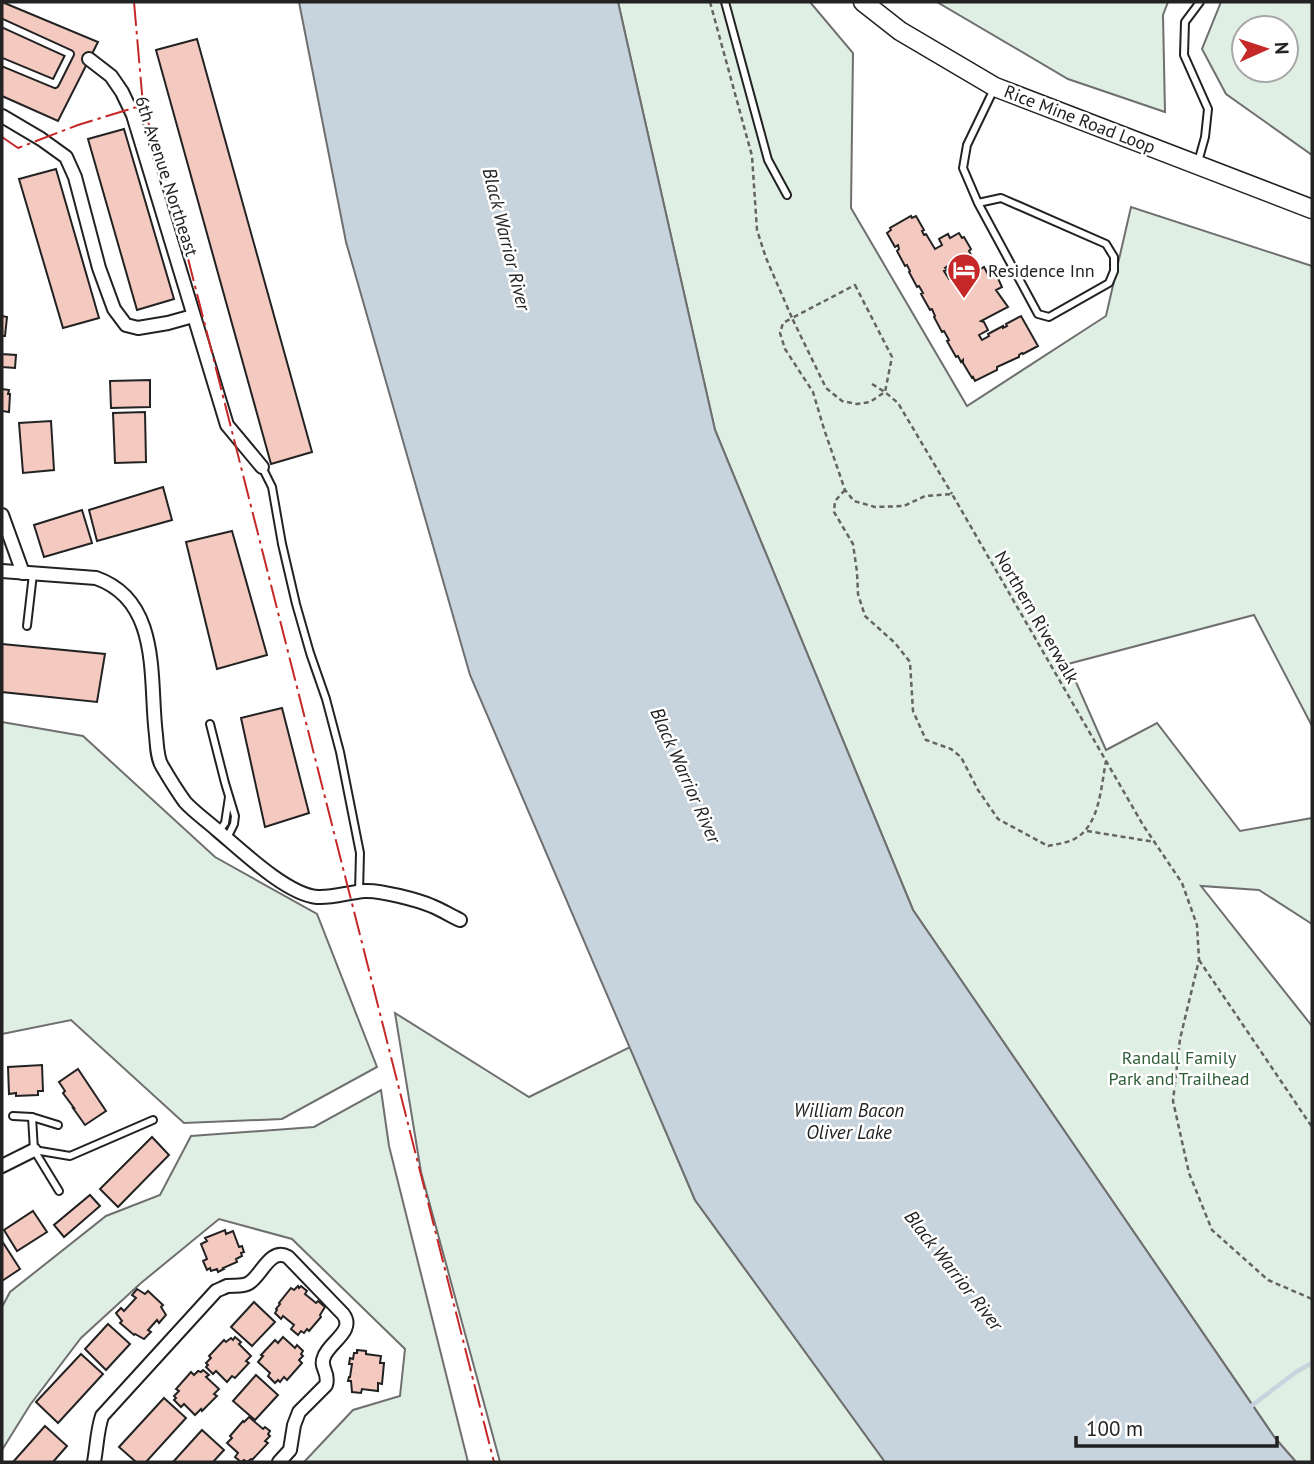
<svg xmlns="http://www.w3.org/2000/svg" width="1314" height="1464" viewBox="0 0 1314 1464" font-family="'PT Sans',sans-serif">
	<rect width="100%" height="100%" fill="#fff"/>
	<!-- green -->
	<g fill="#e0efe3" stroke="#6f6f6f" stroke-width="2" fill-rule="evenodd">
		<path d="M618,2H810L853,53L851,208L967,406L1106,316L1131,207L1312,266V726L1254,615L1068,664L1106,750L1157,723L1240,831L1312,818V924L1259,890L1201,886L1312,1026V1462H1296L1275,1438L913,910L715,430Z"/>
		<path d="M937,2H1168L1163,15L1165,112L1068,79Z"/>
		<path d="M1221,2H1312V155L1226,94L1202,49ZM1286,28V70H1244V28Z"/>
		<path d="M2,722L83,736L215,857L317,914L377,1067L282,1119L184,1123L71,1020L2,1034Z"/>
		<path d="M395,1013L529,1097L630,1047L695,1200L885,1462H500L421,1172Z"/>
		<path d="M381,1090L389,1146L468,1462H304L353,1410L400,1396L405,1349L292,1239L219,1219L141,1283L81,1338L30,1405L2,1450V1307L10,1292L106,1216L160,1195L191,1136L314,1127Z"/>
	</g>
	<!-- water -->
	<path fill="#c7d3dd" stroke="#6f6f6f" stroke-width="2" d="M299,2H618L715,430L913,910L1275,1438L1296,1462H885L695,1200L470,675L346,242Z"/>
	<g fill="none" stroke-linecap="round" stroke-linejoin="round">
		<!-- stream -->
		<path stroke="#c7d3dd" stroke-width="4.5" d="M1250,1407L1296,1372L1312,1363"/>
	</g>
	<!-- building -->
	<g fill="#f3c9c0" stroke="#222" stroke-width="2">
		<path d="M2,2L98,42L58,121L2,96Z"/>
		<path d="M197,39L312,452L271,464L156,50Z"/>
		<path d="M124,129L174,299L137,310L88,139Z"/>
		<path d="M56,169L99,318L63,328L19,179Z"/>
		<path d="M911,216L912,218L916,216L924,230L922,231L924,235L926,234L935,249L942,245L939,239L948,234L950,238L959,233L962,238L964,237L971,249L969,251L972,257L954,267L952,263L945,268L947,270L944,271L949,279L951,278L953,282L964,276L965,279L984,267L990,278L996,274L1002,287L996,290L1008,307L981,321L984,322L988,330L979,335L982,340L989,336L988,334L1003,326V328L1007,326L1006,324L1021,316L1038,346L1023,354L1022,353L1019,355V357L997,367V370L975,381L973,377L972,378L963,363V360L961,362L958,356L956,357L947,341L949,340L944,331L942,332L934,317L935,316L932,309L930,310L921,294L923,293L919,286L917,287L909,272L910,271L907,265L905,266L897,251L899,249L898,245L895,247L887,233L891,230L890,228Z"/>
		<path d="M2,316L7,317L5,336H2Z"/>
		<path d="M2,350V354L16,355L15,368L2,367Z"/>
		<path d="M150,380V407L111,408L110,381Z"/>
		<path d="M2,389L9,390L8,394H10L9,412L2,411Z"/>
		<path d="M145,412L146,462L115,463L113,413Z"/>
		<path d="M51,421L54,470L23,473L19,423Z"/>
		<path d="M163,487L172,520L97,541L89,510Z"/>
		<path d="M82,510L92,543L44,557L34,525Z"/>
		<path d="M232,531L267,655L217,669L186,542Z"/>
		<path d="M2,644L105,654L97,702L2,692Z"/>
		<path d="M282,708L309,813L265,827L241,718Z"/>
		<path d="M42,1065L43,1091H38V1095L16,1096V1093L9,1094L8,1067Z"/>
		<path d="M78,1069L106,1111L85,1125L73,1108H74L63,1093L65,1091L59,1082Z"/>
		<path d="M152,1137L169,1155L118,1207L100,1189Z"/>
		<path d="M90,1195L100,1206L64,1237L54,1225Z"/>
		<path d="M33,1211L47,1232L17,1251L4,1230Z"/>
		<path d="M225,1230L226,1234L233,1231L239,1247L242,1246L244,1252L241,1253L242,1256L236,1259L237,1262L223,1268L224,1269L218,1272L217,1269L211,1271L210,1268L207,1270L203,1261L207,1259L201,1244L207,1241L205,1238Z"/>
		<path d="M2,1241L20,1269L2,1281Z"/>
		<path d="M298,1286L299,1288L301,1286L307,1291L305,1294L316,1303L318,1301L325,1307L320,1315L321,1317L309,1331L307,1329L304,1333L301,1331L298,1335L291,1329L294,1325L283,1316L281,1319L275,1313L277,1310L276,1309L280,1304L279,1303L291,1288L294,1290Z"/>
		<path d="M137,1289L145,1294L148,1291L163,1305L161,1307L166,1315L159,1323L157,1320L148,1330L151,1332L144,1339L135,1334L134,1335L120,1323L122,1321L116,1313L121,1308L124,1311L136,1298L132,1295Z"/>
		<path d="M254,1302L275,1322L252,1346L231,1327Z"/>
		<path d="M108,1324L130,1344L106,1370L85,1349Z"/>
		<path d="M235,1337L241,1342L239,1344L251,1356L246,1361L249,1363L235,1378L232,1376L227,1382L216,1371L213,1374L206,1367L208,1365L206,1363L211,1358L209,1356L224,1340L226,1342L231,1338L233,1340Z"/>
		<path d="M283,1337L295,1348L297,1345L303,1351L301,1354L303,1356L299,1360L302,1363L287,1380L284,1377L280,1382L278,1380L275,1383L268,1376L270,1373L258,1362L263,1356L261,1355L275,1340L278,1343Z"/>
		<path d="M357,1350L366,1351V1354L381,1356L380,1363H384L382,1384L378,1383V1391L362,1389L361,1393L352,1392L351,1381H348L349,1377H350L352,1364H349L350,1358L353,1359L354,1353H357Z"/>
		<path d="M81,1354L103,1374L58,1423L36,1402Z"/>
		<path d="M203,1370L209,1375L206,1377L219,1389L214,1394L217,1396L202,1411L201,1409L195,1415L184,1404L181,1407L174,1400L176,1398L174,1396L179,1391L176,1389L191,1372L194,1375L198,1371L201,1372Z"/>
		<path d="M256,1375L278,1395L255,1420L233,1401Z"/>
		<path d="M164,1398L186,1418L146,1462H136L119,1447Z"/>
		<path d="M249,1417L263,1429L265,1427L270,1431L268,1434L270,1436L265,1441L268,1443L252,1460L251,1459L247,1462L244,1460L241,1462L235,1457L238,1453L227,1443L232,1438L230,1436L243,1421L244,1422Z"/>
		<path d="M45,1426L67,1446L53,1462H13Z"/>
		<path d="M202,1430L224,1450L213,1462H173Z"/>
	</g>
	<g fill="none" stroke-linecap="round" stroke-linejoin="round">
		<!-- service casing -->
		<g stroke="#222" stroke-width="10">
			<g id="service">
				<path d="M725,2L768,160L787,195"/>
				<path d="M2,23L70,54L55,84L2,62"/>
				<path d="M1198,162L1205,137L1208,109L1184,55L1185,22L1200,2"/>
				<path d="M978,203L1001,198L1106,244L1114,257V271L1109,283L1049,317L1038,314L978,203L963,168L967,145L994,89"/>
				<path d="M262,467L272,487L282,544L296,604L310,653L326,699L340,752L360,853L359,892"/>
				<path d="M27,626L33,574"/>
				<path d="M210,724L225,783L235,816L234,824L227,838"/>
				<path d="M219,831L225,823L229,797"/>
				<path d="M13,1116L32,1117"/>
				<path d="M58,1125L32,1117L34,1150L59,1191"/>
				<path d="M34,1150L70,1156L153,1120"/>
			</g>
		</g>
		<!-- minor casing -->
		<g stroke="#222" stroke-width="16">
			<g id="minor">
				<path d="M89,59L111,76L122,92L133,115L227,425L262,467"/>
				<path d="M2,116L41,139L66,157L75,177L99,268L114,309L126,325L138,328L168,323L193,316"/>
				<path d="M2,515L23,573"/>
				<path d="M2,571L96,578C162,601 149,681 156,735C157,745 157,758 162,766C169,778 177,791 185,802C194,812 207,821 217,830C241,850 286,894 317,897C334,898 349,892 365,891C380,890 418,900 432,906C442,910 451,916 460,920"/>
				<path d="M2,1166L34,1150"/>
				<path d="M94,1462C97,1446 97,1431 102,1416L216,1291C218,1290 225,1287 227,1286C234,1285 243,1287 249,1283C262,1275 270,1247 288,1257L343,1314C356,1331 329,1342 324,1357C319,1368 330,1372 326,1385L299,1412L294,1425L290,1450L279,1462"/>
			</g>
		</g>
		<!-- secondary casing -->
		<g stroke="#222" stroke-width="21">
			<path id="secondary" d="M863,2L900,31L995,87L1312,209"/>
		</g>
		<!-- path -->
		<g stroke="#646464" stroke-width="2.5" stroke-dasharray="5 3.5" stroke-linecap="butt">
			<path d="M710,2L752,156L757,230L766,258L792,318L783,323L780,333L785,349L813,392L824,429L845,490L854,501L875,507L904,506L925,496L952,494L1143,825L1182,883L1197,925L1199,960L1180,1039L1173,1101L1189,1173L1212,1230L1268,1280L1312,1299"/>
			<path d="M855,285L892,357L885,392L870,402L857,404L842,401L826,388L792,318Z"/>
			<path d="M872,384L885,392L898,403L952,494"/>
			<path d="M845,490L835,501L834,512L853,544L857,572L858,594L865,616L895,643L910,662L913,711L926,740L951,749L961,757L978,790L998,819L1048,846C1057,844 1068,843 1076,838C1100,824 1101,786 1106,761"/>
			<path d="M1087,831L1155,842"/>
			<path d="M1199,960L1312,1127"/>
		</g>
		<!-- service -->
		<use href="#service" stroke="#fff" stroke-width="6"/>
		<!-- minor -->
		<use href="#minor" stroke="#fff" stroke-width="12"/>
		<!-- secondary -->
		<use href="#secondary" stroke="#fff" stroke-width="18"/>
		<!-- power -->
		<g stroke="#c62828" stroke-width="2" stroke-dasharray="24 5 3.5 5" stroke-linecap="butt">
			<path d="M134,2L143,105L180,227L494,1462"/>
			<path d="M2,137L18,148L78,125L143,105"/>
		</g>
	</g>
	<!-- icons -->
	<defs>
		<g id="hotel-pin" transform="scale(1.75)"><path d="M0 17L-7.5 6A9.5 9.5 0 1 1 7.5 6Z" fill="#c62828" stroke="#fff"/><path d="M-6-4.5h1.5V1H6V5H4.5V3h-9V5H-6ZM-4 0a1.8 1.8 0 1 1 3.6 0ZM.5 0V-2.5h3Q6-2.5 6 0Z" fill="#fff"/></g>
	</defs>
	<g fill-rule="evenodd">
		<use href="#hotel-pin" x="964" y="270"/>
	</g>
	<g text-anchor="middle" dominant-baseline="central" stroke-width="5" stroke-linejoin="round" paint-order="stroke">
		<!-- street labels -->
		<g font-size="18" fill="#222" stroke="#fff">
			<text transform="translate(1080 119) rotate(21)">Rice Mine Road Loop</text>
			<text transform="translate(167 176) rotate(72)">6th Avenue Northeast</text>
			<text transform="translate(1037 617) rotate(60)">Northern Riverwalk</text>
		</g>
		<!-- poi labels -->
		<g font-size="18" fill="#222" stroke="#fff" text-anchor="start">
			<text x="988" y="270">Residence Inn</text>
		</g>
		<!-- park labels -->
		<g font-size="18" fill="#2f5e38" stroke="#fff">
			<text x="1179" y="1057">Randall Family<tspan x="1179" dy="21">Park and Trailhead</tspan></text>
		</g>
		<!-- water labels -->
		<g font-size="19" font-style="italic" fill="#222" stroke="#fff">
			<text transform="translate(507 239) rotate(76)">Black Warrior River</text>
			<text transform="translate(686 775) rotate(66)">Black Warrior River</text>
			<text x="849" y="1110">William Bacon<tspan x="849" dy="22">Oliver Lake</tspan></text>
			<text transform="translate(954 1270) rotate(52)">Black Warrior River</text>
		</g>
	</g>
	<!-- border -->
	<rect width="1314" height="1464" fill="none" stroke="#222222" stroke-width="7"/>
	<!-- north arrow -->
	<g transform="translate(1265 49) rotate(87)"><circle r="33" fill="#ffffff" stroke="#a7a7a7" stroke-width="2"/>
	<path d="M0-5L12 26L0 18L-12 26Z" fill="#c62828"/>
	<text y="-10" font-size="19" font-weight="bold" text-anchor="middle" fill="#222222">N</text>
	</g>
	<!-- scale -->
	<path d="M1076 1436v10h201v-10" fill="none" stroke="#222222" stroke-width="3.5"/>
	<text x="1086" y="1436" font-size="21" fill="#222222" stroke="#ffffff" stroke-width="5" paint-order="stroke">100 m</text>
</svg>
